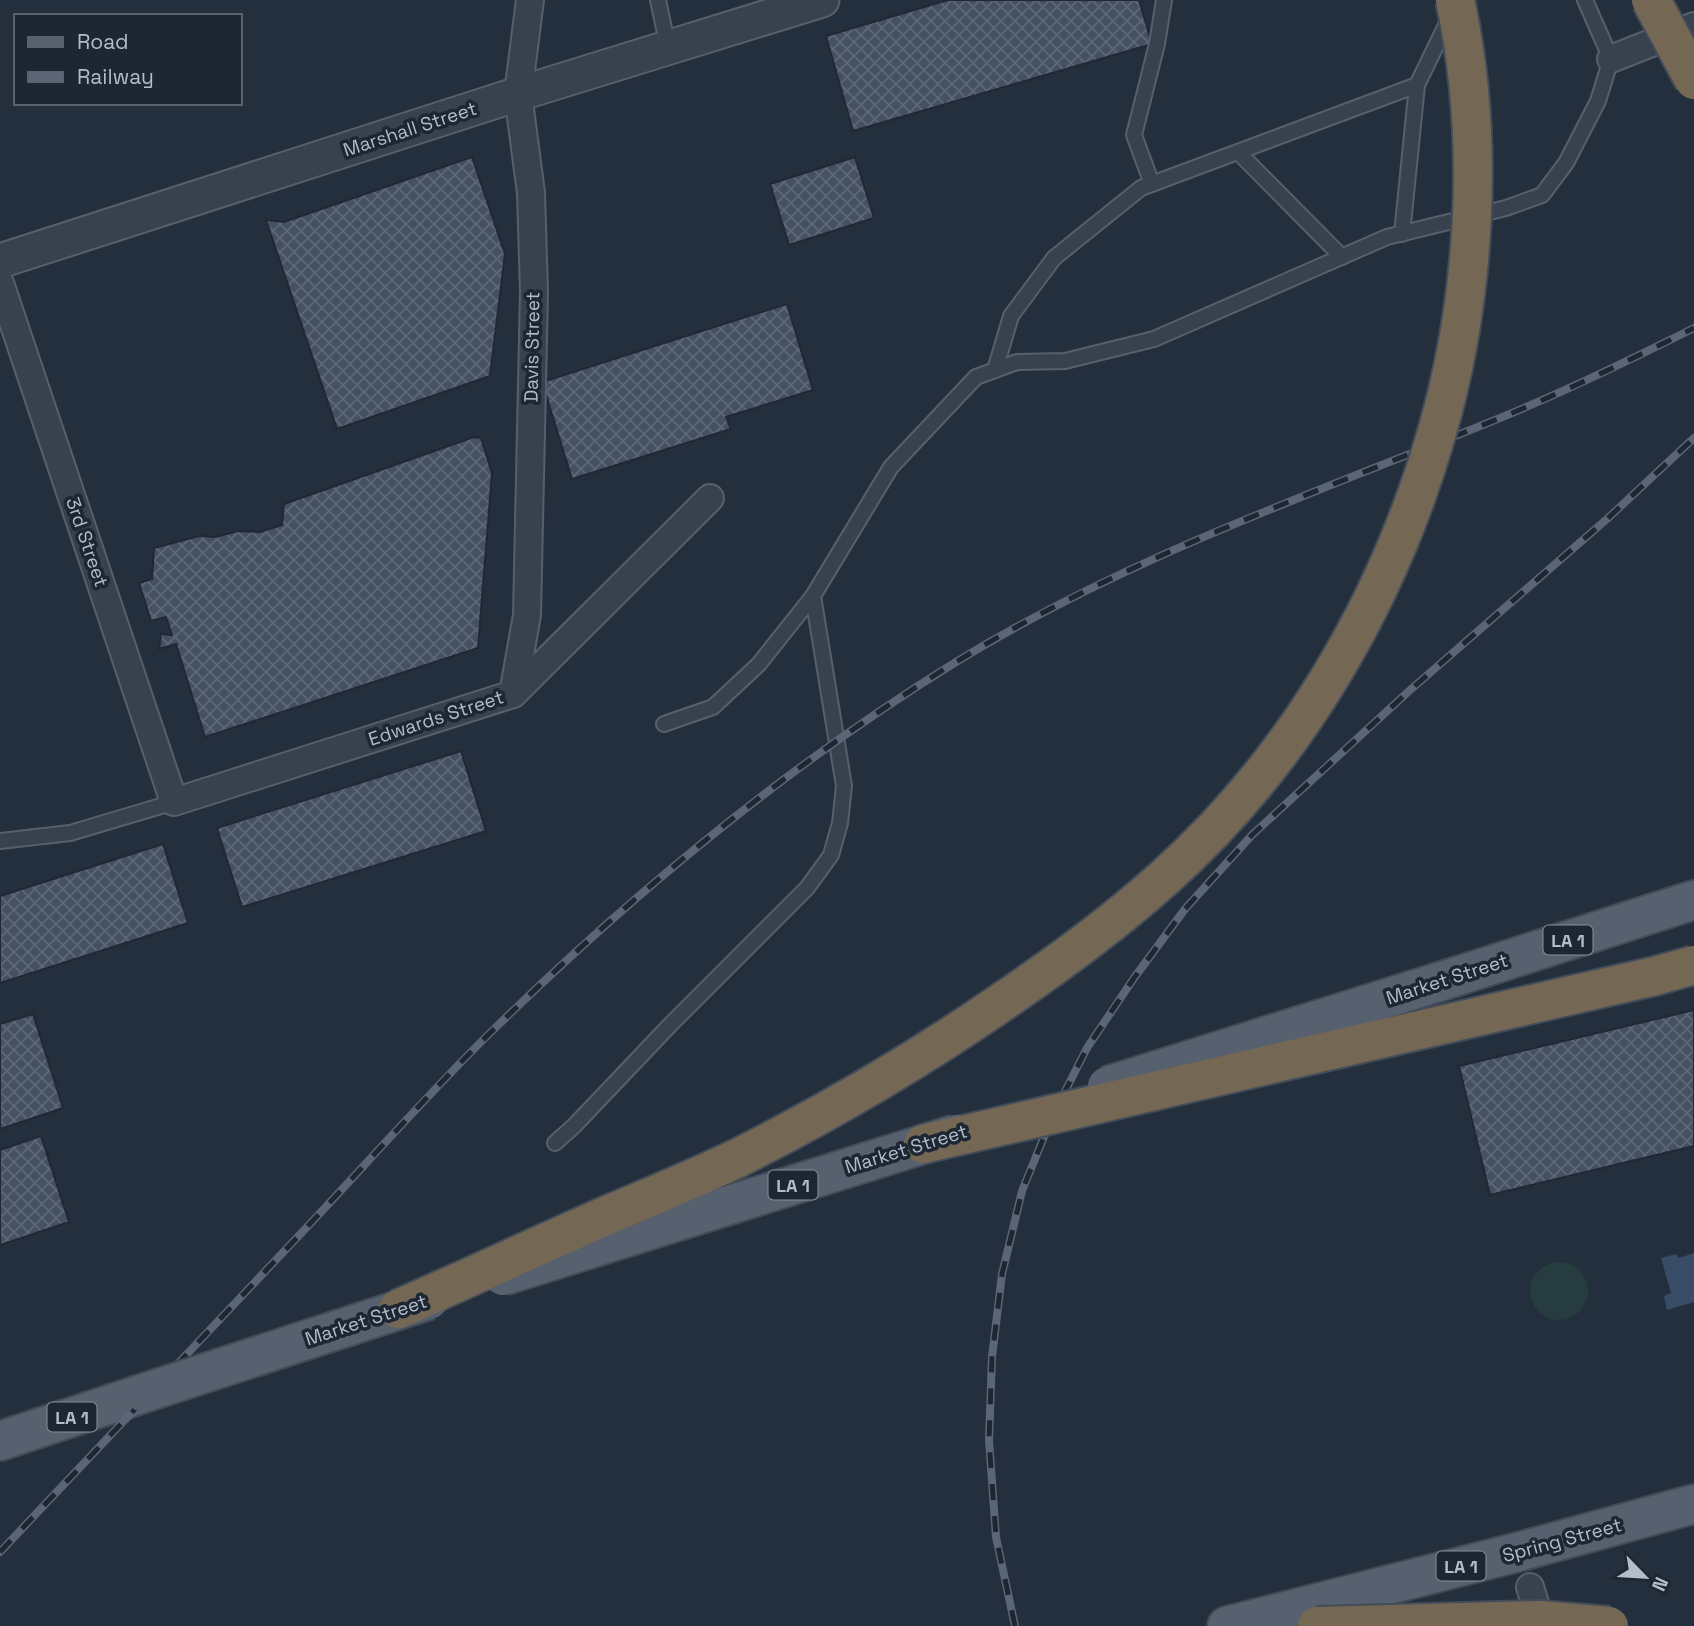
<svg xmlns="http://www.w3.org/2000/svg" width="1694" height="1626" viewBox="0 0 1694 1626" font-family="'Space Grotesk',sans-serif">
	<defs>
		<pattern id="building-cross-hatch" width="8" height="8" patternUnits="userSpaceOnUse" patternTransform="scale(1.75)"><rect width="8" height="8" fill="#455162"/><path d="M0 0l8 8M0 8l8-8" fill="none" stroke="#5d6877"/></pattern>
	</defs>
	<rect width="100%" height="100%" fill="#242f3e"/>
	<!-- park -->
	<circle fill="#263c3f" cx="1559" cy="1291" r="29"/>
	<!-- water -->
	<path fill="#394c67" d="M1694,1253V1302L1667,1310L1664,1296L1671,1293L1661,1258L1676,1254L1679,1258Z"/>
	<!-- building -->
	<g fill="url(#building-cross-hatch)" stroke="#1f2835" stroke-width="2">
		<path d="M948,0H1139L1152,44L853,131L826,36Z"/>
		<path d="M472,157L505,254L490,376L337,429L266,220L284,222Z"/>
		<path d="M855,157L874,218L789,245L770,184Z"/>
		<path d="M787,304L813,390L726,417L731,429L572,479L542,382Z"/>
		<path d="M474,437L481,438L492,473L478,648L205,737L176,644L159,649L161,634L172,635L166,617L151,621L139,583L152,579L154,548L199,536L216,537L238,531L260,532L282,525L284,504Z"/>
		<path d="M461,751L486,831L242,907L217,828Z"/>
		<path d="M163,844L188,923L0,983V896Z"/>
		<path d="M1694,1010V1146L1490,1195L1459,1066Z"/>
		<path d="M33,1014L63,1108L0,1129V1024Z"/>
		<path d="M41,1136L69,1222L0,1245V1150Z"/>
	</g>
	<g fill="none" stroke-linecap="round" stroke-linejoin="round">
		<!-- service casing -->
		<g stroke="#565f6c" stroke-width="18">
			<g id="service">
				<path d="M658,0L668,47"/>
				<path d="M1238,152L1342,257"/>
				<path d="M1152,184L1134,135L1157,44L1164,0"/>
				<path d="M1402,234L1417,85"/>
				<path d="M995,370L1011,316L1054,258L1141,188L1417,85L1450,17"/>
				<path d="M664,724L713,707L759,664L813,596L891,467L976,377L1017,362L1065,361L1154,339L1387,237L1506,208L1542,195L1566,163L1598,101L1611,59L1585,0"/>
				<path d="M0,841L70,833L174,802"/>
				<path d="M555,1143L574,1126L670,1025L807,888L831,855L840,823L844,786L813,596"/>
			</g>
		</g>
		<!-- minor casing -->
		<g stroke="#565f6c" stroke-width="30">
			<g id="minor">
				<path d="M1611,59L1694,26"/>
				<path d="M0,283L174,802L513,694L710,498"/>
				<path d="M513,694L527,615L534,292L531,193L518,94L530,0"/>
				<path d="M1530,1587L1542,1626"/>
			</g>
		</g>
		<!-- tertiary casing -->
		<g stroke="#565f6c" stroke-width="37">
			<path id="tertiary" d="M0,261L518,94L822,0"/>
		</g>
		<!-- primary casing -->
		<g stroke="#414a57" stroke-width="42">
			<g id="primary">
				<path d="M1442,981L1694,900"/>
				<path d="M0,1441L144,1393"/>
				<path d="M1227,1626L1518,1552L1694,1504"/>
			</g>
		</g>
		<!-- service -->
		<use href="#service" stroke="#38414e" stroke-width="14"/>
		<!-- minor -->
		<use href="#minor" stroke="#38414e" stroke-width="26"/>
		<!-- tertiary -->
		<use href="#tertiary" stroke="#38414e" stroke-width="33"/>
		<!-- primary -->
		<use href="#primary" stroke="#56606e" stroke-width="38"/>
		<!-- rail casing -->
		<g stroke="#5a6575" stroke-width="8">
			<g id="rail">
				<path d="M0,1552C102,1444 205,1335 307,1227C368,1162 427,1095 490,1033C632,894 787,766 956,662C1127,557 1316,493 1500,418C1566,391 1630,360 1694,328"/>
				<path d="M1015,1626L996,1537L989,1440L992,1357L1002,1274L1022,1191L1052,1117L1087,1048L1134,978L1185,909L1252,835L1409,691L1607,519L1694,438"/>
			</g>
		</g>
		<!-- rail -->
		<use href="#rail" stroke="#1d2633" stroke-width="5" stroke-dasharray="16" stroke-linecap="butt"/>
		<!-- primary-bridge casing -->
		<g stroke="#414a57" stroke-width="42" stroke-linecap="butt">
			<g id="primary-bridge">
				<path d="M1107,1086L1442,981"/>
				<path d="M503,1276L956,1134"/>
				<path d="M144,1393L429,1300"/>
			</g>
		</g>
		<!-- motorway-bridge casing -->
		<g stroke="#434c59" stroke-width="42" stroke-linecap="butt">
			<g id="motorway-bridge">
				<path d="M1651,0L1694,80"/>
				<path d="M923,1144L1655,976L1694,965"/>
				<path d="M398,1309C469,1278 539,1245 610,1214C653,1196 696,1178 738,1158C829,1112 918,1060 1002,1002C1058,964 1113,924 1164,878C1296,760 1388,602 1437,432C1476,297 1485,138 1455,0"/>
				<path d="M1317,1626L1540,1620L1609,1626"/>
			</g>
		</g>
		<!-- primary-bridge -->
		<use href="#primary-bridge" stroke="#56606e" stroke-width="38"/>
		<!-- motorway-bridge -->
		<use href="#motorway-bridge" stroke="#746855" stroke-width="38"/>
	</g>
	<g text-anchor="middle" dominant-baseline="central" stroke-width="7" stroke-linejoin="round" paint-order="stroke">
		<!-- shield labels -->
		<g fill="#1d2633" stroke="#878f9c" stroke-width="2">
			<rect x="1543.5" y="925.5" width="49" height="29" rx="5"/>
			<rect x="768.5" y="1170.5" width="49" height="29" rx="5"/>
			<rect x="47.5" y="1402.5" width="49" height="29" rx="5"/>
			<rect x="1436.5" y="1551.5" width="49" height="29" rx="5"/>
		</g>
		<g font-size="18" font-weight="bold" fill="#b4bcc9">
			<text x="1568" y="940">LA 1</text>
			<text x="793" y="1185">LA 1</text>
			<text x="72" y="1417">LA 1</text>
			<text x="1461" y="1566">LA 1</text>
		</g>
		<!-- street labels -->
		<g font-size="19" fill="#b4bcc9" stroke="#1d2633">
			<text transform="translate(410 129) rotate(-18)">Marshall Street</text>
			<text transform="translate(532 347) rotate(-89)">Davis Street</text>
			<text transform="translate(87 542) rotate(71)">3rd Street</text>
			<text transform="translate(436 718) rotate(-18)">Edwards Street</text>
			<text transform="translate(1447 979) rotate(-18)">Market Street</text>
			<text transform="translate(906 1149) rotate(-17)">Market Street</text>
			<text transform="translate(366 1320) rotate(-18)">Market Street</text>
			<text transform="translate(1562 1540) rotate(-15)">Spring Street</text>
		</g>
	</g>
	<!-- legend -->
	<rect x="14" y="14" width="228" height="91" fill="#1d2633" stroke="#59626f" stroke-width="2"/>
	<rect x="28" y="37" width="35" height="10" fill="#56606e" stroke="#59626f" stroke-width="2"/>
	<text x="77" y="49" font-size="21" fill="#b4bcc9">Road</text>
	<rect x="28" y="72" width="35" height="10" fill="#5a6575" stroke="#59626f" stroke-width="2"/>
	<text x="77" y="84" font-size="21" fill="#b4bcc9">Railway</text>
	<!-- north arrow -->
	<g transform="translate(1645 1577) rotate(115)" stroke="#1d2633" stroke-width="5" paint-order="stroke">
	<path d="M0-5L12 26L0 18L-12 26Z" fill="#b4bcc9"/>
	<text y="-10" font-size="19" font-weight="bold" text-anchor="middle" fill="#b4bcc9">N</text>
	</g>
</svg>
